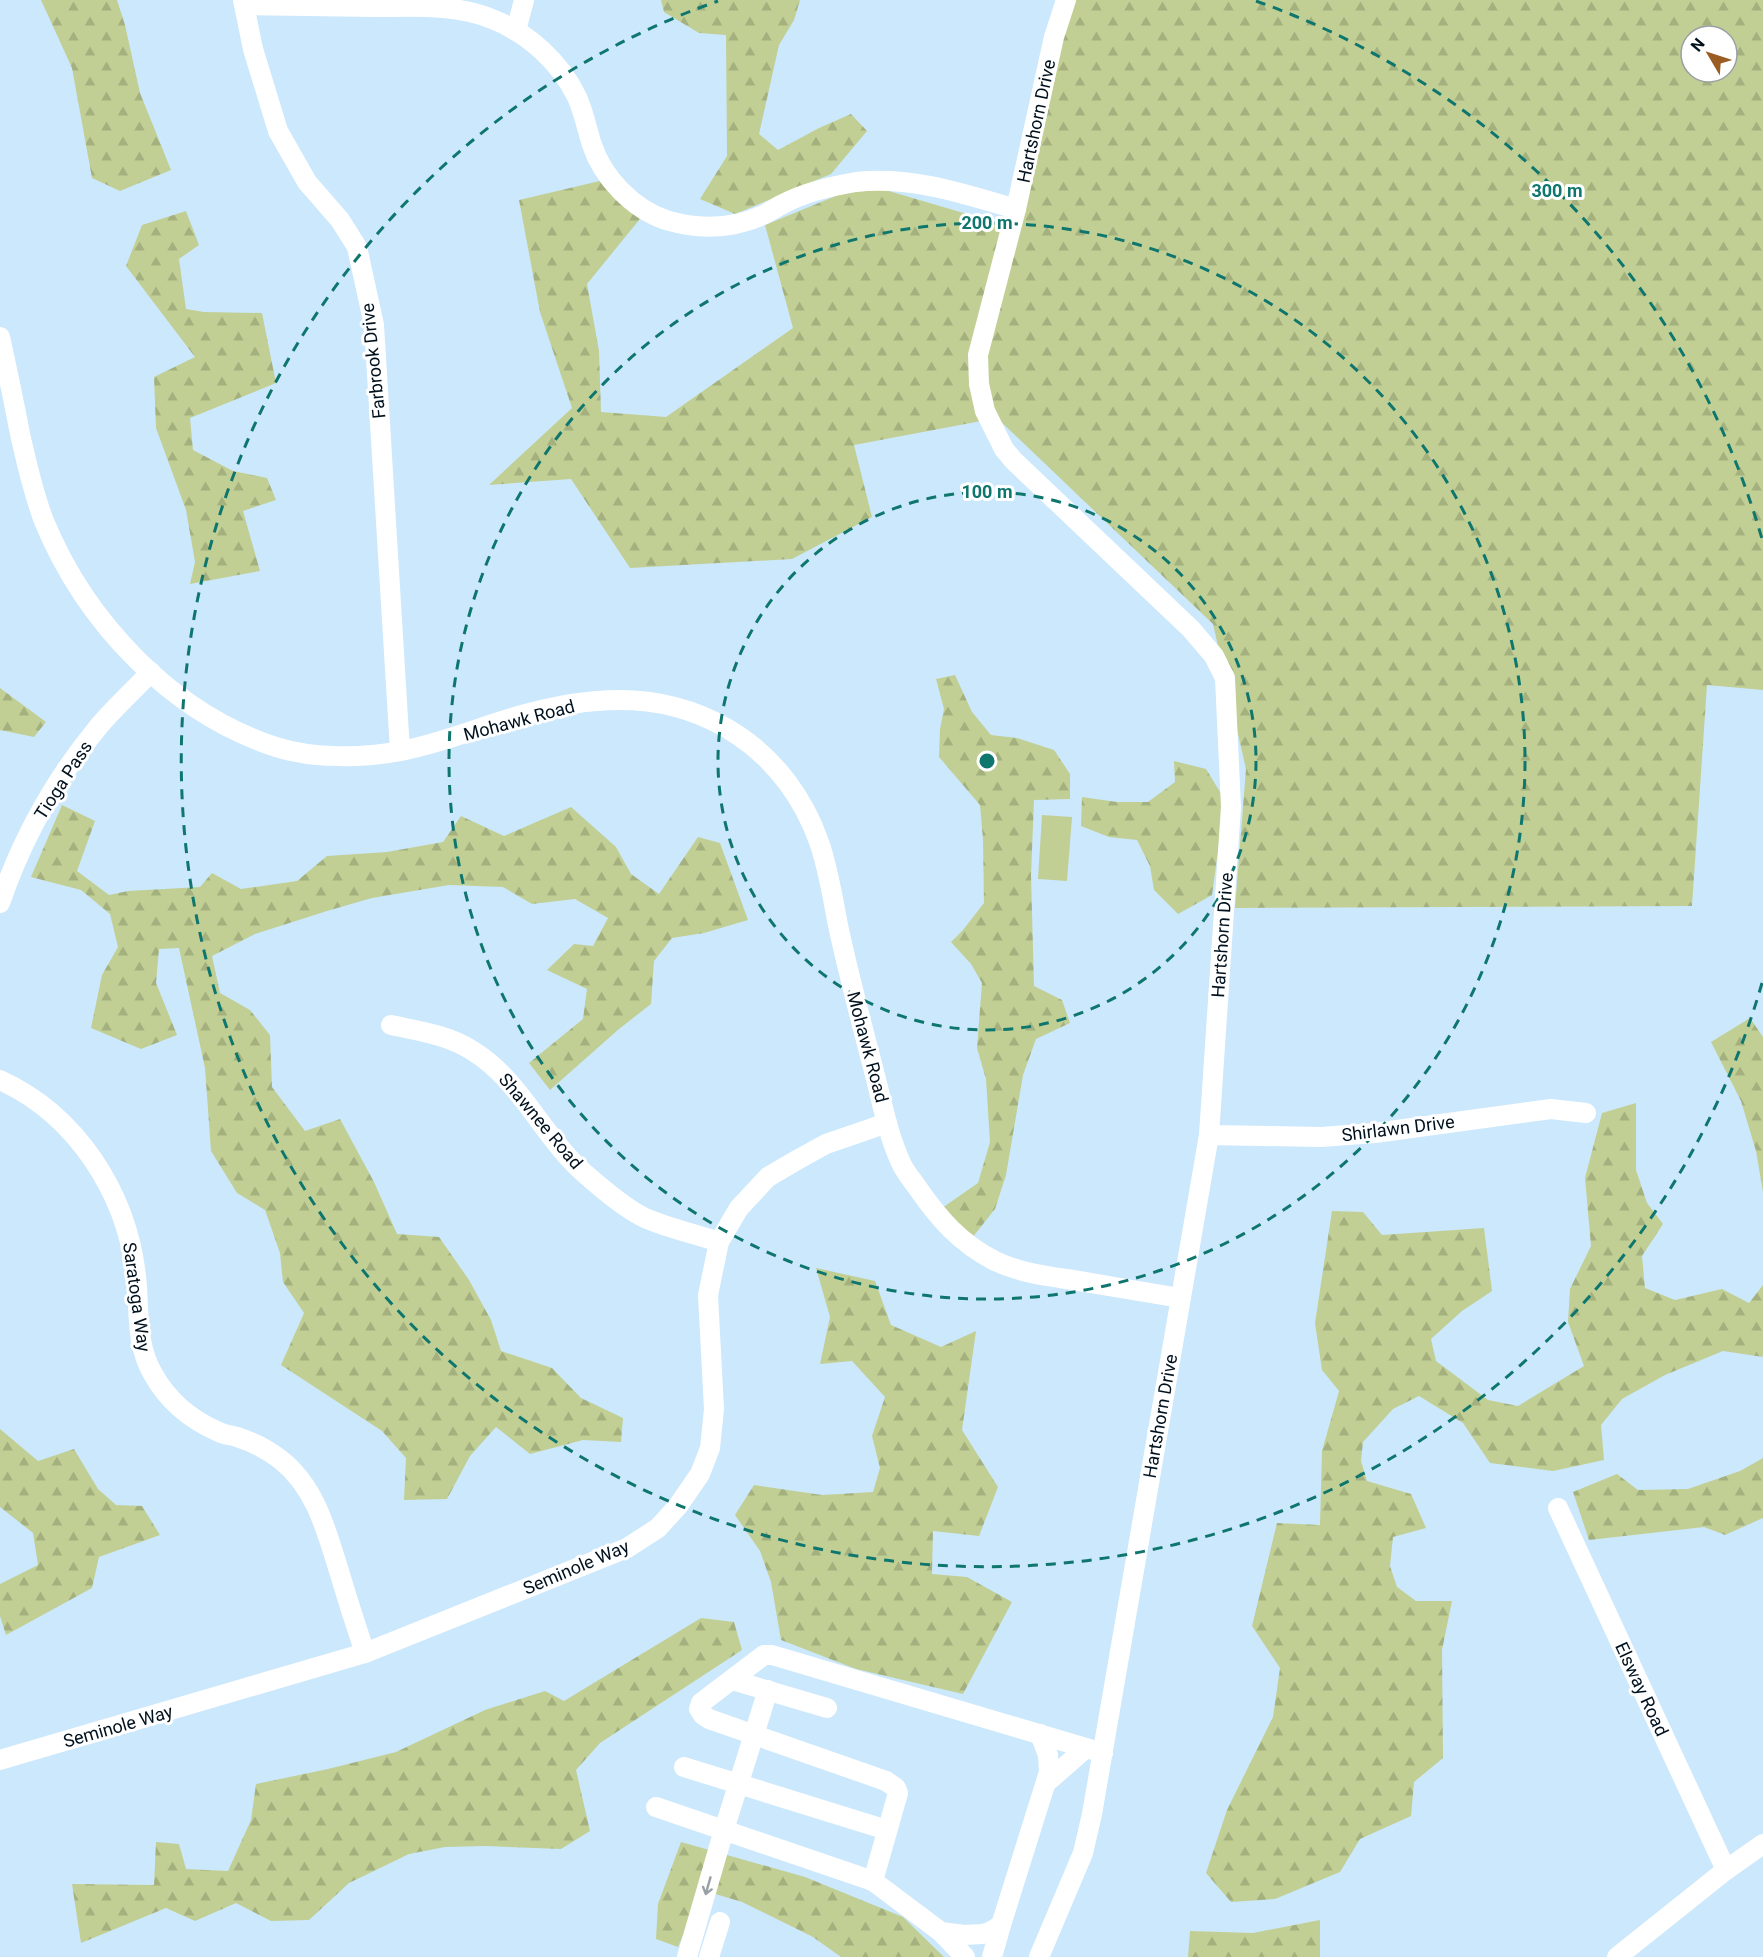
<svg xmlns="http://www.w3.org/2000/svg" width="1763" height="1957" viewBox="0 0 1763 1957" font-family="Roboto,sans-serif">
	<defs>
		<pattern id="forest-firs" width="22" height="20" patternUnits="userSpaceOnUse" patternTransform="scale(1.5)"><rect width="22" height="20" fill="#c1cf94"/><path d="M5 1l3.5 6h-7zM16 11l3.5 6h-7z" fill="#a4b17f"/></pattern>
	</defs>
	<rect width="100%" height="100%" fill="#cce8fc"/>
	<!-- forest -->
	<g fill="url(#forest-firs)" fill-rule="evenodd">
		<path d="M41,0H117L125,25L140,93L171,170L120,191L92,178L72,68Z"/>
		<path d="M661,0H800L794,20L779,45L759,134L778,150L819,128L851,114L867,131L831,174L735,214L700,199L727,156L726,35L699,33L664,12Z"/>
		<path d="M1066,0H1763V690L1707,685L1692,906L1235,908L1246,769L1213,624L997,418L854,445L872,517L792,559L630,568L571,479L489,485L572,408L540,312L519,200L621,176L648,209L587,284L599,351L601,412L666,417L793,328L765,225L865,184L1018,229ZM1691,36H1727V72H1691Z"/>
		<path d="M186,211L199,245L179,259L186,309L204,312L262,313L276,383L190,418L193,450L233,471L267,478L276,500L243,511L260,571L190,584L195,562L186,510L156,428L154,377L195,357L126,266L142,225Z"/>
		<path d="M955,675L972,712L991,735L1017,738L1054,750L1070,774V799L1034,800L1031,875L1034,986L1062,1000L1070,1023L1036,1039L1023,1075L1006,1175L995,1209L972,1238L942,1208L978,1183L990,1142L986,1079L977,1048L982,983L971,964L951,942L963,930L984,903L983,840L980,805L939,757L940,729L944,709L936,679Z"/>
		<path d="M0,688L46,722L34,737L0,730Z"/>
		<path d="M1174,761L1206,769L1225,800L1212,895L1178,914L1154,890L1150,866L1137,840L1109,837L1081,826L1082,797L1117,802H1148L1175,782Z"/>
		<path d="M62,805L95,821L77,871L109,895L128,891L200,887L212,873L241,889L297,881L327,856L387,852L443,842L461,816L504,836L571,807L616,847L631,874L659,894L698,837L720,843L748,920L704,933L672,938L654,961L651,1004L619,1029L550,1090L529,1063L583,1019L587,989L547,970L574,944L593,946L608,918L575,899L532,904L503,887L449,885L372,898L327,911L255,934L212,956L220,993L250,1010L270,1035L272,1087L305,1131L340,1119L374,1182L397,1234L439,1237L469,1280L491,1320L501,1351L552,1368L581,1398L623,1418L621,1442L583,1440L530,1454L496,1427L470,1456L447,1499L404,1500L406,1458L382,1431L281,1365L304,1313L283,1282L280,1253L265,1210L237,1193L211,1151L205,1068L179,948L159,949L156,983L177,1035L141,1049L91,1028L102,975L118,947L110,914L81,890L31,877Z"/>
		<path d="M1750,1018L1763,1037V1192L1756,1151L1741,1101L1711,1042Z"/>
		<path d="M1636,1103V1170L1647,1203L1663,1224L1642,1256L1645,1288L1675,1300L1722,1289L1749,1303L1763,1285V1357L1723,1351L1665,1375L1622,1399L1601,1425L1604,1460L1553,1471L1490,1463L1463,1423L1419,1396L1393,1409L1363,1442L1361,1461L1367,1481L1411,1494L1426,1528L1393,1537L1390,1566L1397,1587L1416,1601H1452L1442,1650L1443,1758L1414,1782L1411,1816L1360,1839L1340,1872L1275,1899L1231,1902L1206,1873L1227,1810L1273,1717L1280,1668L1252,1626L1277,1523L1320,1525L1322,1451L1339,1391L1322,1370L1315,1323L1332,1211L1363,1212L1382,1235L1484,1228L1492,1291L1462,1311L1431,1339L1436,1361L1488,1400L1518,1406L1584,1366L1568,1322L1570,1289L1591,1246L1585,1178L1602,1113Z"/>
		<path d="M816,1268L875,1281L891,1325L941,1347L976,1331L962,1430L998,1487L979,1536L933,1531L932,1574L967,1577L1012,1602L963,1694L856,1669L781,1640L771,1582L760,1551L735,1515L754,1485L822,1495L873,1492L880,1468L872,1436L885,1397L852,1361L820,1364L830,1317Z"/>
		<path d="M0,1429L38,1461L74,1449L98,1489L116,1505L142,1506L160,1535L99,1557L92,1588L6,1635L0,1616V1584L38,1565L33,1533L0,1507Z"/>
		<path d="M1763,1458V1518L1725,1535L1704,1527L1589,1540L1573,1492L1617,1474L1638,1490L1688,1489L1740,1471Z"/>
		<path d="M701,1618L734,1622L742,1650L600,1743L576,1770L590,1831L561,1849L486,1846L445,1847L409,1854L349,1883L309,1920L271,1921L236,1903L195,1921L166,1908L81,1943L72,1884L154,1885L156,1842L179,1844L186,1869L228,1871L251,1820L256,1784L328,1769L396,1752L485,1710L545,1691L564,1701Z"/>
		<path d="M681,1842L805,1877L903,1917L944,1957H841L813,1937L742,1902L702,1890L678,1947L656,1939L658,1904Z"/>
		<path d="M1320,1920V1957H1188L1190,1931L1253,1933Z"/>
	</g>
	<!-- pitch -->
	<path fill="#c1cf94" d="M1042,815L1072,817L1067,881L1038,879Z"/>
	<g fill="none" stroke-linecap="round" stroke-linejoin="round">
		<!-- minor -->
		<g stroke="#fff" stroke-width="20">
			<path d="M243,0L253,49L278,131L307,182L340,220L357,247L374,325L400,751"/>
			<path d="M245,5C288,6 332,6 376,7C415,7 456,4 492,19C528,33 560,62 577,97C584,113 587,129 592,145C603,178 633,209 666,220C699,230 732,229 763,215C770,212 776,207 783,204C805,192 832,186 856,182C912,176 964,194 1016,209"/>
			<path d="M516,31L524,0"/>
			<path d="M0,337C7,369 14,402 20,434C27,464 33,493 44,521C85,621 171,713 276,747C313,759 364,758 401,751C443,743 482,726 522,715C597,694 671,690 739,736C776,761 804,799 819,842C829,870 833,901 839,930C850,980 863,1029 876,1079C883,1107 889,1138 902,1165C906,1173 912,1180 917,1187C939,1219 960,1243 995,1261C1020,1273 1046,1276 1073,1280C1109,1286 1144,1292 1180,1298"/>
			<path d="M0,903C22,839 56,778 99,726C115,707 134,690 151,672"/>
			<path d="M391,1025C419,1031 449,1035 473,1051C520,1080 542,1135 583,1172C600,1187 624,1208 645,1218C668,1228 695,1234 719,1242"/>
			<path d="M0,1080C77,1115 127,1194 136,1276C140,1310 135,1343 153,1374C168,1401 191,1420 219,1432C225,1435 231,1435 237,1437C253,1442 268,1450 281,1460C316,1488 326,1530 339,1571C347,1598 356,1626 365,1653"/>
			<path d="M1209,1135L1321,1137L1375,1133L1551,1109L1586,1113"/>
			<path d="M1558,1508L1726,1870"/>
			<path d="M732,1680L827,1708"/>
			<path d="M0,1760L365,1653L627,1548L658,1528L678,1506L700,1474L710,1448L714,1409L708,1295L719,1242L739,1208L768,1177L797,1160L826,1144L887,1123"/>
			<path d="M684,1767L887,1830"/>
			<path d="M1046,1783L1086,1748"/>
			<path d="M656,1807L873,1881L898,1793L896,1788L886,1781L709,1719L703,1715L699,1709L701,1703L710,1696L764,1655H772L1103,1753"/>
			<path d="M873,1881L941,1932L964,1935L982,1934L990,1932L1001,1925L1049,1772L1048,1755L1040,1734"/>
			<path d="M941,1932L965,1957"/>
			<path d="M687,1957L724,1830L768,1690"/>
			<path d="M709,1957L720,1922"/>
			<path d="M992,1957L1001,1925"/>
			<path d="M1039,1957L1083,1853L1092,1814L1209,1135L1231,807L1225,678L1214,656L1191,629L1013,460L1004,449L985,411L979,384L978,355L1016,209L1054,37L1066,0"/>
			<path d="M1617,1957L1726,1870L1763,1844"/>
		</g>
	</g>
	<!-- one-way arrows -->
	<defs><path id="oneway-shaft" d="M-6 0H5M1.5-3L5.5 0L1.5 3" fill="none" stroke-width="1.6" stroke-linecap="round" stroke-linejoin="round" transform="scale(1.5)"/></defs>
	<use stroke="#99a0a5" href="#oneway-shaft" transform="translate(708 1886) rotate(106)"/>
	<!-- distance rings -->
	<g fill="none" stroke="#0f766e" stroke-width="3" stroke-dasharray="10 8">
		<circle cx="987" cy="761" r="269"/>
		<circle cx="987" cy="761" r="538"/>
		<path d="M1762 983A806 806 0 1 1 718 1M1256 1A806 806 0 0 1 1762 539"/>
	</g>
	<g text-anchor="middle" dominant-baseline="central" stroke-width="6" stroke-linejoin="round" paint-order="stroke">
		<!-- street labels -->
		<g font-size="18" fill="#00111e" stroke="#fff">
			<text transform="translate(1036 121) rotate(-78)">Hartshorn Drive</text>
			<text transform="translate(373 361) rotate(-96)">Farbrook Drive</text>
			<text transform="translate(519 720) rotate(-15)">Mohawk Road</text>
			<text transform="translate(63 780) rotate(-57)">Tioga Pass</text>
			<text transform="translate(1222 935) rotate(-86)">Hartshorn Drive</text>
			<text transform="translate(868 1047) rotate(75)">Mohawk Road</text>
			<text transform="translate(541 1121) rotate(50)">Shawnee Road</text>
			<text transform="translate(1398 1128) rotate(-7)">Shirlawn Drive</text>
			<text transform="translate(137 1297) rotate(82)">Saratoga Way</text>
			<text transform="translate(1160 1416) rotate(-80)">Hartshorn Drive</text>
			<text transform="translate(576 1567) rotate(-23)">Seminole Way</text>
			<text transform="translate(1642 1689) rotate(65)">Elsway Road</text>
			<text transform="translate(118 1726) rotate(-16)">Seminole Way</text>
		</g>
	</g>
	<circle cx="987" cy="761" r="9" fill="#0f766e" stroke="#fff" stroke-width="3"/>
	<g font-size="18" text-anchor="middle" font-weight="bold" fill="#0f766e" stroke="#fff" stroke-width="6" stroke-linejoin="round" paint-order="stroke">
		<text x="1557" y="197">300 m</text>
		<text x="987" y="229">200 m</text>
		<text x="987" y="498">100 m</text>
	</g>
	<!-- north arrow -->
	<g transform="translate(1709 54) rotate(309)"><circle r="28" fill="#ffffff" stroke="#99a0a5" stroke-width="1.5"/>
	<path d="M0-4.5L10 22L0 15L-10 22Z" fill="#9b5c23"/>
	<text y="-9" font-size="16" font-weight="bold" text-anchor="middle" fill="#00111e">N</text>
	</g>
</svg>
